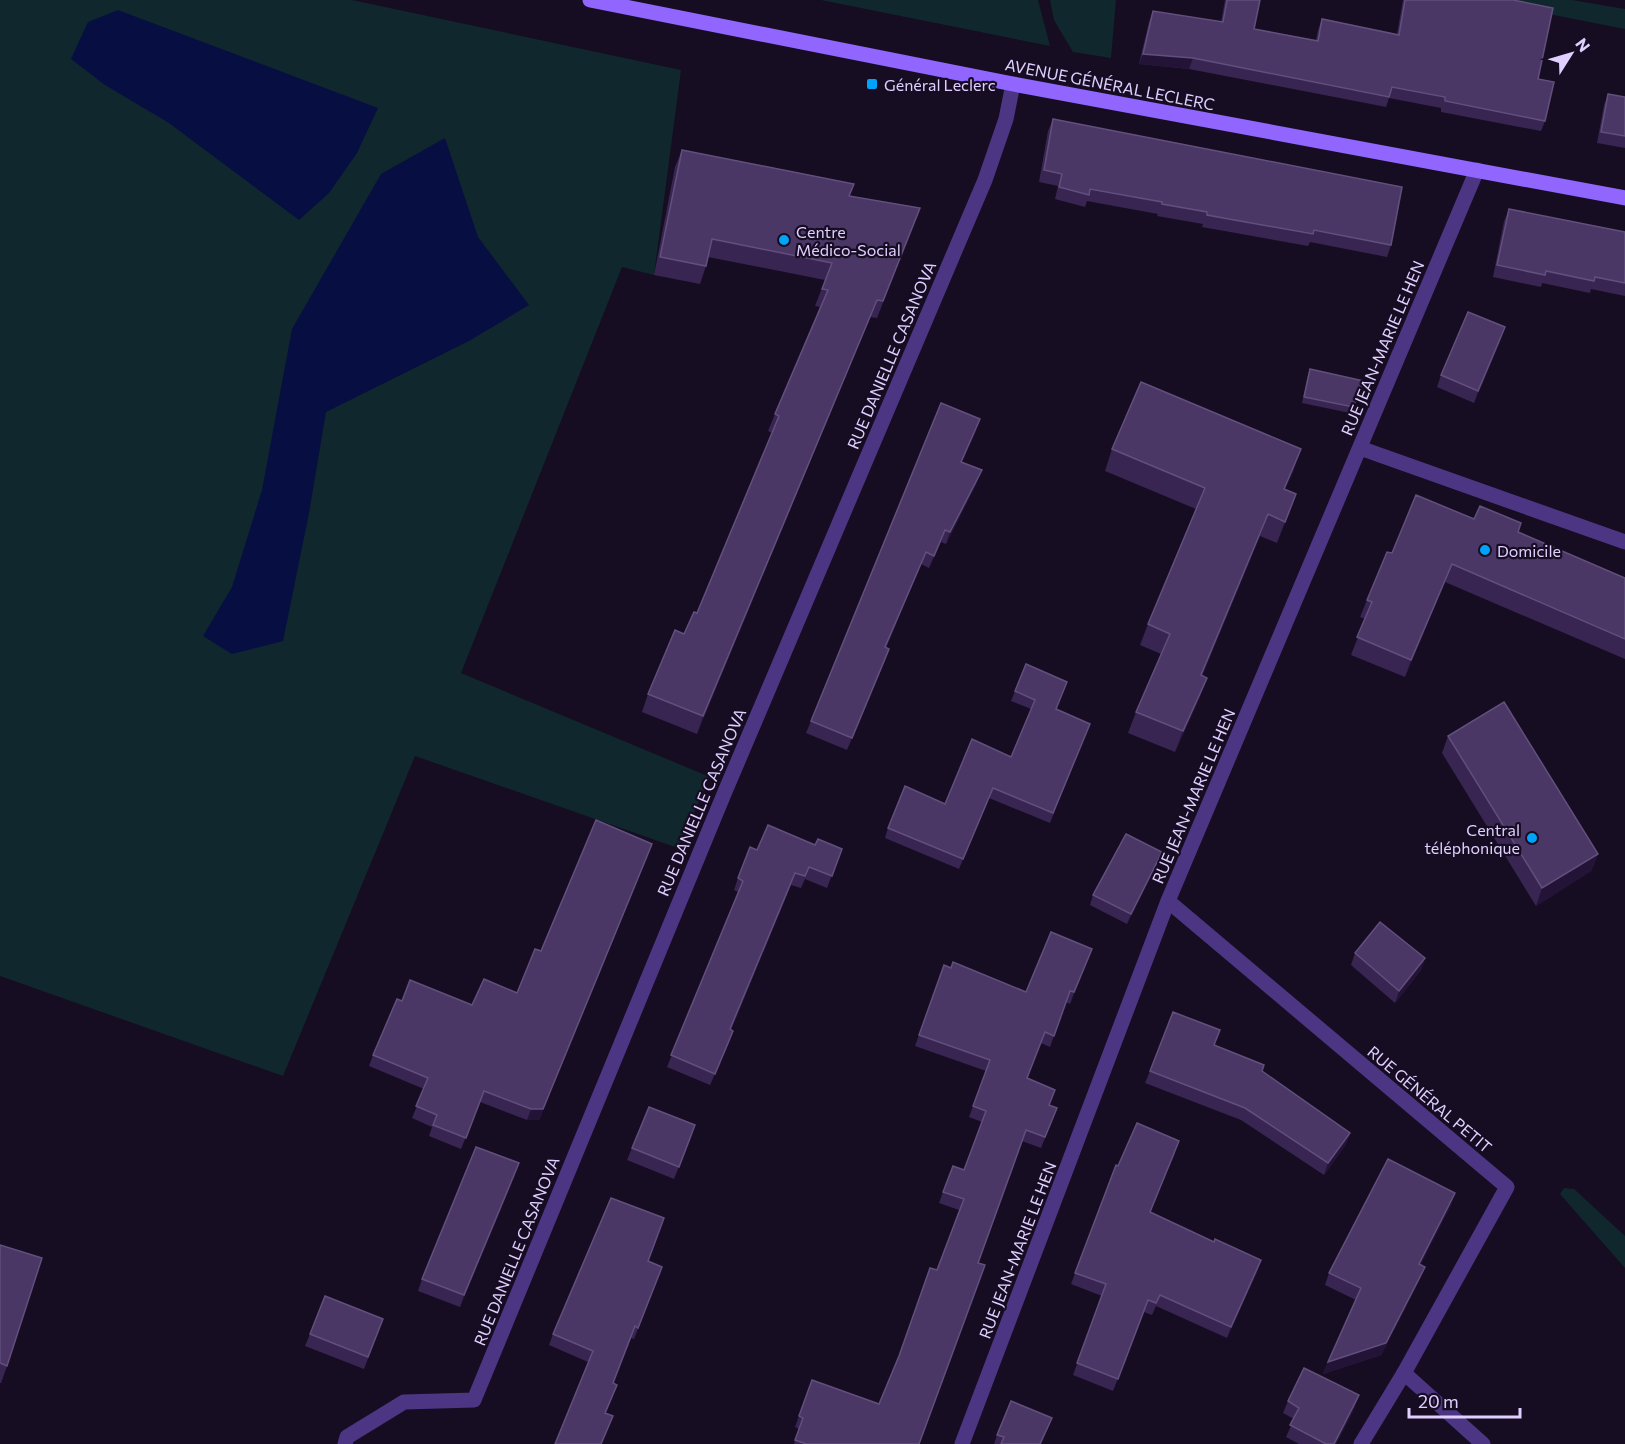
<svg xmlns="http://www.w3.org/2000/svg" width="1625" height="1444" viewBox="0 0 1625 1444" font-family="Commissioner,sans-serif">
	<rect width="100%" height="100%" fill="#160d23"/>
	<!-- green -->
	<g fill="#10272d">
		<path d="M0,0H352L681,70L654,275L622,267L461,673L710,777L678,848L415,756L283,1076L0,976Z"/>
		<path d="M821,0H1038L1050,46Z"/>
		<path d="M1050,0H1116L1111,58L1073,52L1054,20Z"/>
		<path d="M1476,0H1572L1625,9V29Z"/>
		<path d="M1564,1188L1574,1189L1625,1236V1268L1560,1194Z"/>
	</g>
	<!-- water -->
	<g fill="#070e42">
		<path d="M118,10L378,108L357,153L329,193L299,220L169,123L105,85L71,59L88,22Z"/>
		<path d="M445,138L478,237L529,305L469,341L326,412L309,513L283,641L232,654L203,636L232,587L262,490L292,329L381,174Z"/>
	</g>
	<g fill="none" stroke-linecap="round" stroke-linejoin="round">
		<!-- service -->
		<path stroke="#4c3684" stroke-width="15" d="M1360,448L1625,542"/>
		<!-- minor -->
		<g stroke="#4c3684" stroke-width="15">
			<path d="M1168,901L1507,1187L1404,1373L1483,1444"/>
			<path d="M345,1444L347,1437L404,1402L474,1400L724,794L985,180L1006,119L1013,84"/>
			<path d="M962,1444L1168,901L1477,170"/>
			<path d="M1361,1444L1404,1373"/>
		</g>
		<!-- secondary -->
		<path stroke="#9066ff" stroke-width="15" d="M590,0L1013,84L1625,198"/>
	</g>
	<!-- wall -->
	<g fill="#392552">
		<path d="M1225,0H1260L1254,29L1316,40L1318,30L1322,19L1397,34L1403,0H1513L1538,79L1545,121L1541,131L1441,112V108L1389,98L1386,107L1189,69L1139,64L1149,22L1153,11L1221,22Z"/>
		<path d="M1608,94L1625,97V148L1597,143L1604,105Z"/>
		<path d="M1053,119L1391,245L1387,257L1310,242L1308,246L1202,227L1203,224L1157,216L1158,214L1087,201L1085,207L1055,199L1058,186L1039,182L1048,131Z"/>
		<path d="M682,150L850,196L920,208L877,318L870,317L697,734L642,712L648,694L697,613L772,433L768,431L775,414L820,307L815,306L825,280L708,257L706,266L700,284L654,275L675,167Z"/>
		<path d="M1509,209L1625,232V296L1591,289L1590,293L1542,283L1541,287L1493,277L1504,221Z"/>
		<path d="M1501,339L1474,403L1437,387L1441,375Z"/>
		<path d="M1310,369L1364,381L1350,413L1302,403L1308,375Z"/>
		<path d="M976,431L962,462L977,482L946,544L941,542L929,568L921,564L886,648L889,649L885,661L847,750L806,733L811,721Z"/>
		<path d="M1112,449L1294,470L1285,489L1296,494L1277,543L1260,536L1202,676L1207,678L1199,699L1175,752L1128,733L1136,712L1161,654L1140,645L1148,624L1196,509L1105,471Z"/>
		<path d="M1474,519L1518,532L1625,578V659L1445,582L1405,677L1351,655L1365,619L1360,617L1367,600L1392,553Z"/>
		<path d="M1026,664L1056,709L1086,734L1050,823L989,798L959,869L885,838L888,828L945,804L1011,757L1031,709L1011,701Z"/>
		<path d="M1448,736L1598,854L1591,871L1536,906L1442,753Z"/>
		<path d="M815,845L842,849L827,888L805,879L801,888L791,885L731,1030L729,1043L710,1085L667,1067L738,892L734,890L738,878L757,850Z"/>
		<path d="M1162,852L1158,862L1127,924L1090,905L1093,895Z"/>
		<path d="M648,855L539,1120H527L480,1102L461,1149L429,1136L432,1127L412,1118L424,1089L369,1066L373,1055L402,1001L472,1005L517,993L541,951Z"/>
		<path d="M1355,953L1425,958L1421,970L1395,1003L1351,965Z"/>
		<path d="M1088,960L1070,1004L1066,1002L1050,1047L1041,1043L1027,1078L1050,1105L1057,1108L1041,1148L1022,1141L978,1263L919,1444H794L799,1429L795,1427L812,1380L879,1404L937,1270L959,1210L939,1203L943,1192L964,1170L982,1122L969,1117L986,1071L915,1046L944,965L1026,992Z"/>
		<path d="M1215,1045L1262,1071L1350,1133L1346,1144L1324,1175L1241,1120L1145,1083L1150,1071Z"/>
		<path d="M691,1137L674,1179L627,1160L632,1148Z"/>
		<path d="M1175,1153L1150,1212L1214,1242L1261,1260L1257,1272L1227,1338L1156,1306L1152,1315L1144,1312L1113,1391L1073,1375L1102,1296L1071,1284L1116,1165L1118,1166Z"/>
		<path d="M515,1175L460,1307L418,1291L422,1279Z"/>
		<path d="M1451,1205L1420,1264L1425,1267L1420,1279L1381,1355L1323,1374L1328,1362L1356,1300L1325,1285L1329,1273Z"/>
		<path d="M0,1245L7,1366L1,1383H0Z"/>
		<path d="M648,1262L662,1267L634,1339L631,1338L613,1383V1396L606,1413L602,1444L588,1362L549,1345L553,1334Z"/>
		<path d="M383,1319L364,1369L305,1346L310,1334Z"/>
		<path d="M1288,1401L1355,1407L1336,1444H1299L1286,1437L1294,1419L1283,1413Z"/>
		<path d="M1052,1418L1041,1444H994L997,1435Z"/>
	</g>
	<!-- shaded-wall -->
	<g fill="#231437">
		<path d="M1143,54L1193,58L1189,69L1139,64Z"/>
		<path d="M877,300L870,317L697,734L703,716Z"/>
		<path d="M1505,327L1501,339L1474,403L1478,391Z"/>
		<path d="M980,419L976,431L957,474L961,462Z"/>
		<path d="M1301,449L1294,470L1276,510L1284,489Z"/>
		<path d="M982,470L977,482L946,544L950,532Z"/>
		<path d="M1296,494L1289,515L1277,543L1285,522Z"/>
		<path d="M1268,514L1260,536L1193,697L1201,675Z"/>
		<path d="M945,530L941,542L929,568L934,556Z"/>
		<path d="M926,552L921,564L881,659L885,647Z"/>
		<path d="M1452,564L1445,582L1405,677L1411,660Z"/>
		<path d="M889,649L885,661L847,750L852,738Z"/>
		<path d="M1207,678L1199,699L1175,752L1183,731Z"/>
		<path d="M652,844L539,1120H527L531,1109Z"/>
		<path d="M1162,852L1158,862L1127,924L1131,914Z"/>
		<path d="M1598,854L1591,871L1536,906L1542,888Z"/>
		<path d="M795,873L791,885L726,1041L730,1029Z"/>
		<path d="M1092,949L1088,960L1070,1004L1074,992Z"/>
		<path d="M1425,958L1421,970L1395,1003L1399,991Z"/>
		<path d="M1350,1133L1346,1144L1324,1175L1328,1163Z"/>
		<path d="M519,1163L515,1175L460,1307L464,1295Z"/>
		<path d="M1455,1193L1451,1205L1415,1276L1419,1264Z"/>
		<path d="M1261,1260L1257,1272L1227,1338L1231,1327Z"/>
		<path d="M1425,1267L1420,1279L1381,1355L1323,1374L1328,1362Z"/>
		<path d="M1359,1395L1355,1407L1336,1444H1334Z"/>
	</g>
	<!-- building -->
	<g fill="#4b3765" stroke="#624f7d" stroke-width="1.5">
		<path d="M1227,0H1260L1254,29L1318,41L1322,19L1399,35L1405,0H1513L1553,8L1538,79L1554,82L1545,121L1445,101V97L1392,87L1389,97L1193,58L1143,54L1153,11L1223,22Z"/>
		<path d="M1608,94L1625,97V136L1601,132Z"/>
		<path d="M1053,119L1402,187L1391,245L1314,230L1313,234L1207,215V212L1162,204V202L1090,189L1089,195L1059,187L1062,174L1044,170Z"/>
		<path d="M682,150L854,184L849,196L920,208L883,301L877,300L703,716L648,694L675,630L684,634L694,612L697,613L779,416L775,414L828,290L822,289L832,263L712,239L706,266L660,257Z"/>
		<path d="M1509,209L1625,232V283L1595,277L1594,281L1546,271L1545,275L1497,265Z"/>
		<path d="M1468,312L1505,327L1478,391L1441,375Z"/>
		<path d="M1310,369L1364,381L1353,407L1304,397Z"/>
		<path d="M1141,382L1301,449L1284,489L1296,494L1285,522L1268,514L1201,675L1207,678L1183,731L1136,712L1170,634L1148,624L1205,488L1112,449Z"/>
		<path d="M941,403L980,419L961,462L982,470L950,532L945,530L934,556L926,552L885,647L889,649L852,738L811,721Z"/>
		<path d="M1416,495L1474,519L1480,506L1521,523L1518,532L1625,578V639L1452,564L1411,660L1357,637L1372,602L1367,600L1387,552L1392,553Z"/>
		<path d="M1026,664L1067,682L1056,709L1090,724L1053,813L993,788L963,859L888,828L905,786L945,804L972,739L1011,757L1035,700L1015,691Z"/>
		<path d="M1504,702L1598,854L1542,888L1448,736Z"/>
		<path d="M596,820L652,844L543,1109H531L484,1091L466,1138L433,1125L437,1115L416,1106L428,1078L373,1055L397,999L402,1001L410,980L472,1005L484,979L517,993L535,949L541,951Z"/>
		<path d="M768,825L815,845L818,839L842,849L832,876L809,867L805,876L795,873L730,1029L733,1031L715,1074L671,1055L743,881L738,878L750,847L757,850Z"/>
		<path d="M1126,834L1162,852L1131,914L1093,895Z"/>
		<path d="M1380,922L1425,958L1399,991L1355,953Z"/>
		<path d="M1051,932L1092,949L1074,992L1070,991L1054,1036L1045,1032L1027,1078L1055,1090L1049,1105L1057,1108L1045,1137L1026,1130L978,1263L985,1265L919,1444H806L795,1440L803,1418L799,1416L812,1380L879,1404L899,1356L930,1268L937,1270L964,1199L943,1192L953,1166L964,1170L986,1111L973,1106L990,1060L919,1035L944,965L951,968L953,962L1026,992Z"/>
		<path d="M1173,1012L1220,1030L1214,1045L1264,1065L1262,1071L1350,1133L1328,1163L1245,1108L1150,1071Z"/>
		<path d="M649,1107L695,1125L679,1167L632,1148Z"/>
		<path d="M1137,1123L1179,1141L1150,1212L1214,1242L1215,1239L1261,1260L1231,1327L1160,1295L1156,1303L1148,1300L1118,1379L1077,1363L1106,1284L1075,1273L1116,1165L1118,1166Z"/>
		<path d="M476,1147L519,1163L464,1295L422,1279Z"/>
		<path d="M1388,1159L1455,1193L1419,1264L1425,1267L1386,1343L1328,1362L1361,1288L1329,1273Z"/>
		<path d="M611,1198L664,1218L648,1261L662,1267L638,1328L635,1326L613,1383L617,1385L605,1413L613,1416L601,1444H555L593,1351L553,1334Z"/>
		<path d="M0,1245L42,1258L7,1366L0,1363Z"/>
		<path d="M325,1296L383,1319L368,1357L310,1334Z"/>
		<path d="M1304,1368L1359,1395L1334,1444H1326L1290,1425L1299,1408L1288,1401Z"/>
		<path d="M1011,1401L1052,1418L1040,1444H1001L1004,1437L997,1435Z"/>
	</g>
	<!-- markers -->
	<g fill="#00a3fa" stroke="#160d23" stroke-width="2">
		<rect x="866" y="78" width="12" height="12" rx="3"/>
		<circle cx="784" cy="240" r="6"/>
		<circle cx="1485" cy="550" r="6"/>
		<circle cx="1532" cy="838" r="6"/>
	</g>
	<g text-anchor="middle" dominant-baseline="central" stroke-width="4.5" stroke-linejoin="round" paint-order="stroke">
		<!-- poi labels -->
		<g font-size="16" fill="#e0cfff" stroke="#160d23" text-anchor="start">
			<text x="884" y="84">Général Leclerc</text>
			<text x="796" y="231">Centre<tspan x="796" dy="18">Médico-Social</tspan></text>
			<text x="1497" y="550">Domicile</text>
			<text x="1520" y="829" text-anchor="end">Central<tspan x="1520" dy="18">téléphonique</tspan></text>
		</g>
		<!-- street labels -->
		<g font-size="16" fill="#e0cfff" stroke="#160d23">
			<text transform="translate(1110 84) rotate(11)">AVENUE GÉNÉRAL LECLERC</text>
			<text transform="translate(1382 348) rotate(-67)">RUE JEAN-MARIE LE HEN</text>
			<text transform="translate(891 355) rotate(-67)">RUE DANIELLE CASANOVA</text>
			<text transform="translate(1193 796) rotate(-67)">RUE JEAN-MARIE LE HEN</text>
			<text transform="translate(701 802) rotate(-67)">RUE DANIELLE CASANOVA</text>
			<text transform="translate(1430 1099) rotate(40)">RUE GÉNÉRAL PETIT</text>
			<text transform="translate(1017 1250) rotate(-69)">RUE JEAN-MARIE LE HEN</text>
			<text transform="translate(516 1251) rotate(-68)">RUE DANIELLE CASANOVA</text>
		</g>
	</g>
	<!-- north arrow -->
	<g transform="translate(1571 54) rotate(53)" stroke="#160d23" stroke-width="4.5" paint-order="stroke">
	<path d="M0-4.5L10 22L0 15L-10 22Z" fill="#e0cfff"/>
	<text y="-9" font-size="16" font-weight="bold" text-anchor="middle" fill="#e0cfff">N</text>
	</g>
	<!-- scale -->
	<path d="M1409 1408v9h111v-9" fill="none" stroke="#e0cfff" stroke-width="3"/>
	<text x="1418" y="1408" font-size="18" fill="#e0cfff" stroke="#160d23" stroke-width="4.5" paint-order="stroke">20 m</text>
</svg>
